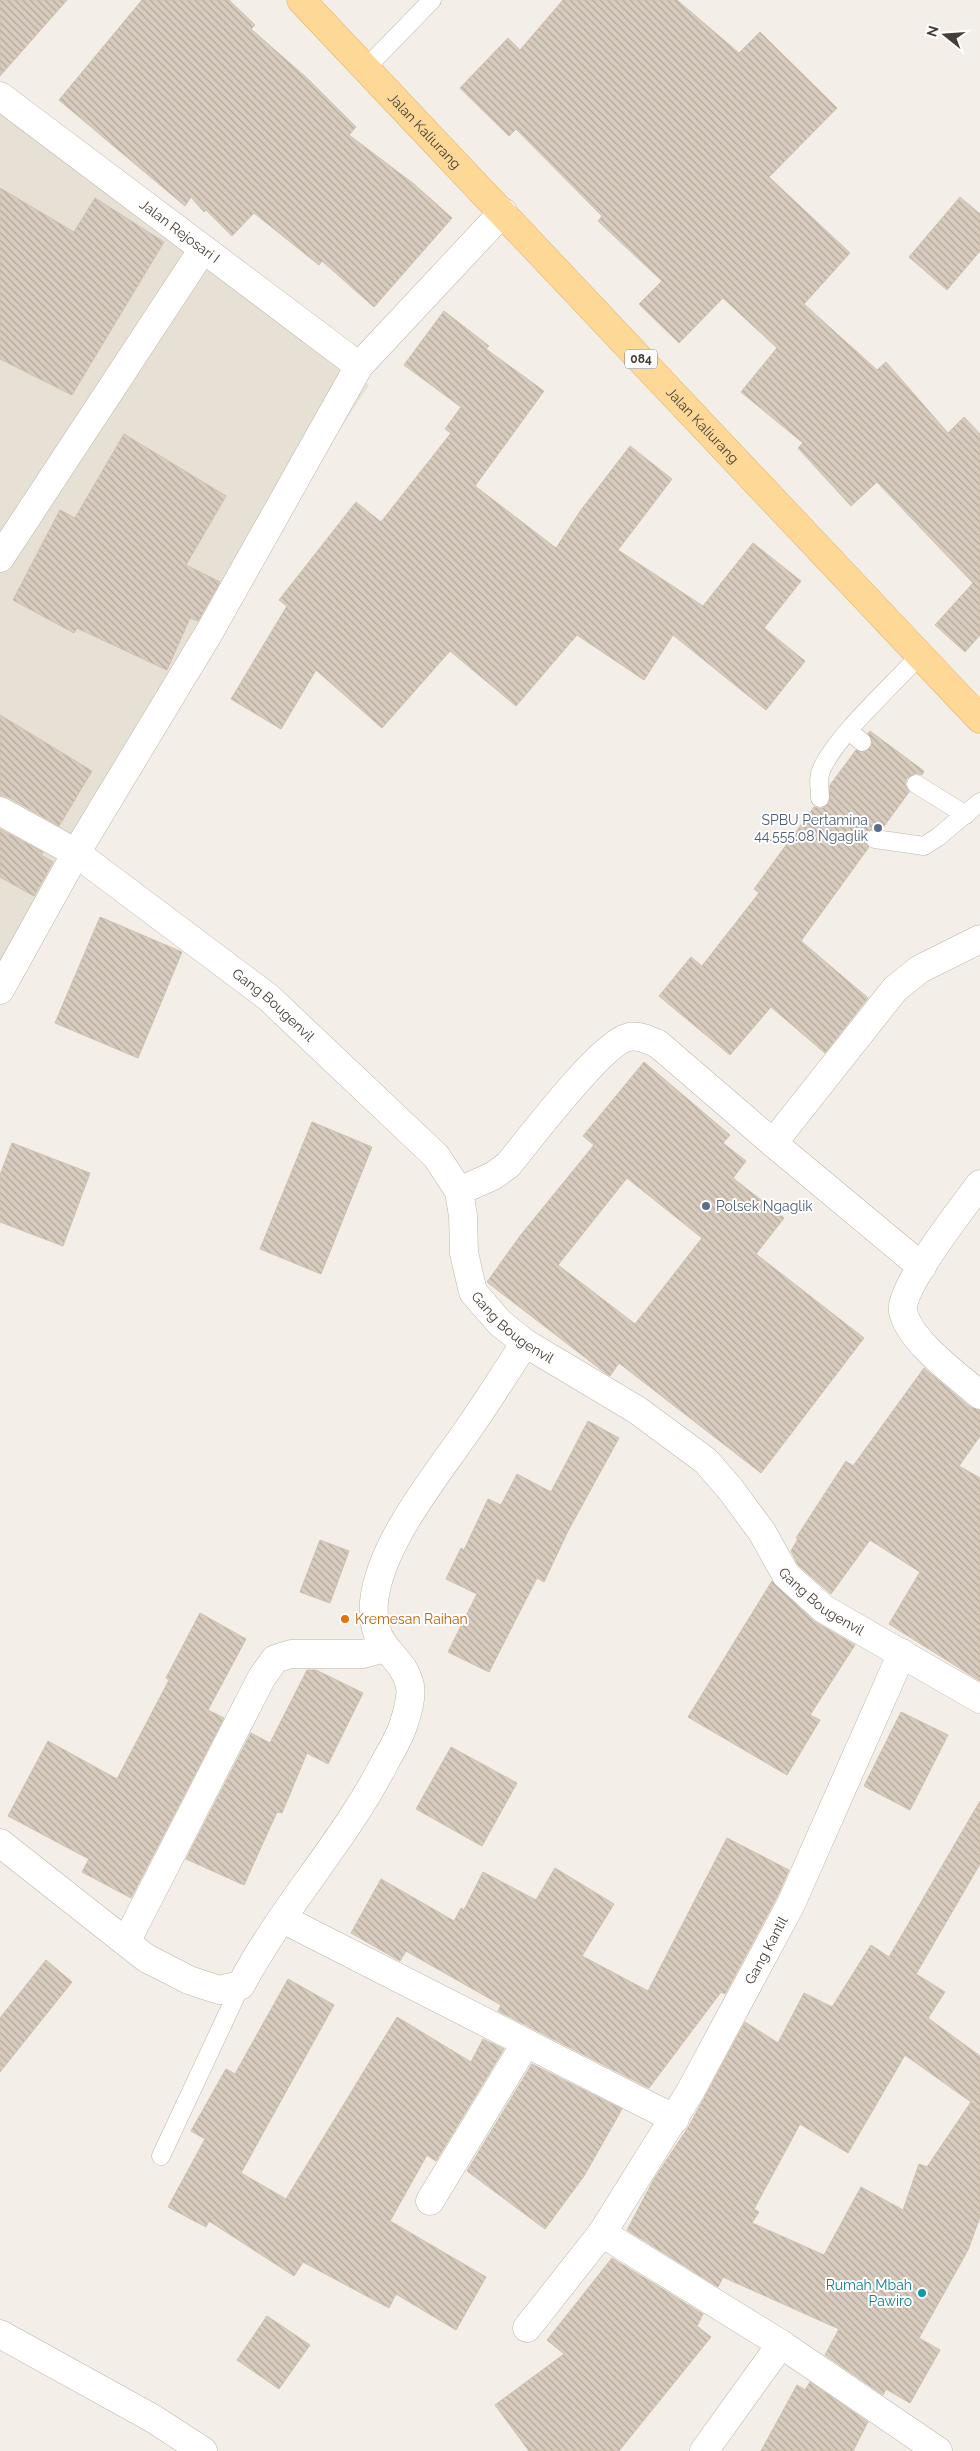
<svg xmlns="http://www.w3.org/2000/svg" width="980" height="2451" viewBox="0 0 980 2451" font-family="Raleway,sans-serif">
	<defs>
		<pattern id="building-back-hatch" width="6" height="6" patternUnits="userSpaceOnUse" patternTransform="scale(1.25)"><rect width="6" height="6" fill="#d8ccbf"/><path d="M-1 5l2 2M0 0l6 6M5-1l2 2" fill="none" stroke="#b1a79c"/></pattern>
	</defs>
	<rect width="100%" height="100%" fill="#f3eee7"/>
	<!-- residential -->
	<path fill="#e7e0d5" d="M0,105L53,148L369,385L290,504L0,1003Z"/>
	<!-- building -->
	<g fill="url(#building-back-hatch)" stroke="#cfc1af" fill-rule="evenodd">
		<path d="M0,0H67L0,76Z"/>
		<path d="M142,0H229L255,25L251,29L308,79L356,127L349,135L414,184L452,218L374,307L322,261L319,265L254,213L232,236L206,210L204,212L191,197L185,206L59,100Z"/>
		<path d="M563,0H677L739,53L760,32L837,108L769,177L850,253L804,304L877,370L886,362L948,433L964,417L980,434V635L965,652L935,625L973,583L877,482L851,506L798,448L803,443L741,392L777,348L723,298L679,343L639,304L662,281L598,221L602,216L516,129L509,136L460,88L508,38L520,50Z"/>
		<path d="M0,188L74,232L95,198L164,242L72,395L0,359Z"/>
		<path d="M960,197L980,214V251L947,290L909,257Z"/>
		<path d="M444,311L489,346L486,349L544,391L475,486L556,548L581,510L630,446L672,479L618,550L703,606L753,543L801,581L764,628L805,661L766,710L673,635L644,680L577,635L516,706L450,651L382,728L316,670L281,729L231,699L287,606L279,600L356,502L381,522L451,433L445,429L461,407L404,365Z"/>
		<path d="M124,434L226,496L186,565L220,582L198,621L190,618L167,670L77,628L74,633L13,600L60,510L75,518Z"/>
		<path d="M0,715L92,771L59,826L8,797L0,795Z"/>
		<path d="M870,731L924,771L922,775L916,773L907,778L905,784L909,792L882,829H872L866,833L865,842L869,847L801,941L868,998L825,1053L771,1007L730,1055L659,996L691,957L702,966L759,893L754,889L814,807L821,809L829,803L830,785L856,750L865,752L870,748L872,743L868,733Z"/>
		<path d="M0,829L43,852L41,855L53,862L34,896L0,877Z"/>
		<path d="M100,917L182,952L138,1058L55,1023Z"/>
		<path d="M644,1062L730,1135L723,1143L746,1161L733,1178L784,1218L756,1254L864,1338L761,1473L619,1363L610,1376L604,1372L487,1282L520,1236L594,1145L583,1136ZM627,1178L702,1238L635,1324L558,1265Z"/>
		<path d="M312,1122L372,1147L321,1274L260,1249Z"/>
		<path d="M12,1143L90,1173L63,1246L0,1222V1175Z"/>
		<path d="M924,1368L970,1407L980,1410V1436L959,1466L980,1478V1681L889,1624L920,1572L870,1540L831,1594L798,1565L791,1551L798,1539L796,1538L846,1461L853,1466Z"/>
		<path d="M588,1421L619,1438L568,1531L544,1582L537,1578L489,1672L448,1652L477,1594L446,1579L461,1548L464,1550L488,1499L501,1505L517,1474L551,1492Z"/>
		<path d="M320,1540L349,1551L330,1603L300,1592Z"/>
		<path d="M772,1581L814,1621L855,1645L810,1715L820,1720L787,1775L688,1717Z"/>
		<path d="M200,1613L246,1639L208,1710L224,1718L131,1898L82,1872L89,1859L8,1816L48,1741L117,1779L169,1680L166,1678Z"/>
		<path d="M307,1670H316L363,1693L328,1764L307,1753L282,1813L277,1812L244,1885L186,1859L251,1733L270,1743Z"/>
		<path d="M901,1712L948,1735L910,1810L864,1786Z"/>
		<path d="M451,1747L517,1783L482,1846L416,1809Z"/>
		<path d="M980,1801V1864L916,1974L945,1992L928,2018L980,2056V2217L968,2250L919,2338L940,2350L910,2403L886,2389L883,2395L825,2355L839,2329L723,2277L718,2287L627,2230L654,2179L689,2126L745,2022L778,2043L804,1993L832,2007L871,1945L889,1957ZM905,2055L971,2102L927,2167L919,2164L903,2210L861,2187L824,2255L752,2223L759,2212L754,2209L800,2124L848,2153Z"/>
		<path d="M727,1838L789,1870L777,1897L725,1994L721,1992L649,2088L498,2011L501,2005L406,1951L400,1961L351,1933L381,1879L454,1921L461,1908L464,1910L483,1872L536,1900L555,1868L614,1904L582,1956L648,1991Z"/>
		<path d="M46,1960L72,1982L0,2072V2018Z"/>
		<path d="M288,1979L334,2005L241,2173L286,2199L397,2017L471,2062L483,2039L504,2049L436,2161L427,2155L390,2221L486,2277L456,2330L396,2294L389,2308L303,2262L294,2276L209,2221L206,2227L168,2207L205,2139L191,2131L226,2069L235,2074Z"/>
		<path d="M532,2064L622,2109L584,2176L545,2229L467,2171Z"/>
		<path d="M612,2258L703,2314L697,2326L711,2337L619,2451H529L495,2405L564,2354L547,2340Z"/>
		<path d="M267,2316L310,2345L279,2389L237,2360Z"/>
		<path d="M810,2382L868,2422L853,2451H761L797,2385L805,2390Z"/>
	</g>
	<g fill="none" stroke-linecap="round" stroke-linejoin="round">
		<!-- lane casing -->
		<g stroke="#beb5a9" stroke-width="19">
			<g id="lane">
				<path d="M366,68L432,0"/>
				<path d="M849,731L862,742"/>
				<path d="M916,784L966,815"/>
				<path d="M820,798C820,788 817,778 822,768C839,733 892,686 919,656"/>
				<path d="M875,839L924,846L938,837L980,802"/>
				<path d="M161,2156L241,1985"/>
			</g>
		</g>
		<!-- street casing -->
		<g stroke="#beb5a9" stroke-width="29">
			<g id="street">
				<path id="s1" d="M0,96L359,366"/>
				<path d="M0,558L203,249"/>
				<path id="s2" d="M0,811L76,853L268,997L436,1156L459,1191L463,1216L464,1253L473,1292L500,1323L525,1343L637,1410L706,1461L731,1490L762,1532L786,1575L824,1609L980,1699"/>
				<path d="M0,990L76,853L210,631L359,366L503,212"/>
				<path d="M773,1143L895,989L920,969L980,939"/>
				<path d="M980,1184C965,1204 898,1290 903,1311C909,1341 957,1375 980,1395"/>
				<path d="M459,1191L493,1176L508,1165C528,1141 603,1041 629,1037C639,1035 649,1040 658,1044L773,1143L922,1267"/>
				<path d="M0,1843L146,1958L189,1980L219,1990L241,1985C282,1907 344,1842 384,1764C391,1751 400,1737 404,1723C407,1714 412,1695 410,1686C402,1651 370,1652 374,1602C380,1542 438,1474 471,1425C490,1398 507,1370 525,1343"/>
				<path d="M283,1919L675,2119"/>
				<path d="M126,1942L262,1677L275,1659L291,1654H363L385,1648"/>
				<path d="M430,2201L526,2043"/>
				<path d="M602,2233L781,2344"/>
				<path id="s3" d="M527,2328L602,2233L690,2092L791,1904L902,1653"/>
				<path d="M0,2334L152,2418L203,2451"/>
				<path d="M704,2451L781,2344L938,2451"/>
			</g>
		</g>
		<!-- primary casing -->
		<g stroke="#e2b366" stroke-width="29">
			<g id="primary">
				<path id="s4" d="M301,0L980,719"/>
			</g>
		</g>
		<!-- lane -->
		<use href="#lane" stroke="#fff" stroke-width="18"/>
		<!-- street -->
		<use href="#street" stroke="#fff" stroke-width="28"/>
		<!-- primary -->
		<use href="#primary" stroke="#fdd896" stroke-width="28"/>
	</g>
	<!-- markers -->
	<g fill="#5c6f8a" stroke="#fff" stroke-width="2">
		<circle cx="878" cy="828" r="5"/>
		<circle cx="706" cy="1206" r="5"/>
	</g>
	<circle fill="#e8710a" stroke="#fff" stroke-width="2" cx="345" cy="1619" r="5"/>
	<circle fill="#0f9aa8" stroke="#fff" stroke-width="2" cx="922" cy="2293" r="5"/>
	<g text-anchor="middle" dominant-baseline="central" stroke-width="4" stroke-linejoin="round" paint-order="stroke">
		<!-- shield labels -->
		<rect fill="#fff" stroke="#7e7872" stroke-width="1" x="625" y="349.5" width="32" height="19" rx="4"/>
		<g font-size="12" font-weight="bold" fill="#463e36">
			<text x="641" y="359">084</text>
		</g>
		<!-- street labels -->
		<g font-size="14" fill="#463e36" stroke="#fff">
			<text stroke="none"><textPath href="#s4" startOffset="180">Jalan Kaliurang</textPath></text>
			<text stroke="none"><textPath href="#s1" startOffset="225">Jalan Rejosari I</textPath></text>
			<text stroke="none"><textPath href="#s4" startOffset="585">Jalan Kaliurang</textPath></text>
			<text stroke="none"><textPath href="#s2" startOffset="336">Gang Bougenvil</textPath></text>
			<text stroke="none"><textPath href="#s2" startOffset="756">Gang Bougenvil</textPath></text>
			<text stroke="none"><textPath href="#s2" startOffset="1176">Gang Bougenvil</textPath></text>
			<text stroke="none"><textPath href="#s3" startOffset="448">Gang Kantil</textPath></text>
		</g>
		<!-- service labels -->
		<g font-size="14" fill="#4e5e75" stroke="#fff" text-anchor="end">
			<text x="868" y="820">SPBU Pertamina<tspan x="868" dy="16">44.555.08 Ngaglik</tspan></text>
			<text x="716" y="1206" text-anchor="start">Polsek Ngaglik</text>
		</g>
		<!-- food labels -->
		<g font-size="14" fill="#c56008" stroke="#fff" text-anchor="start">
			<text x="355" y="1619">Kremesan Raihan</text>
		</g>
		<!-- culture labels -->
		<g font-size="14" fill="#0d838f" stroke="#fff" text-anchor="end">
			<text x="912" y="2285">Rumah Mbah<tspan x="912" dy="16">Pawiro</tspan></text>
		</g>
	</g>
	<!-- north arrow -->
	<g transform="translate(945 35) rotate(287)" stroke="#ffffff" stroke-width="4" paint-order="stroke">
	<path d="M0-4L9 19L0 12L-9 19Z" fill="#463e36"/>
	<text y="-8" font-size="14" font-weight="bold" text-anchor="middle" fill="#463e36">N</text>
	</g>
</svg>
